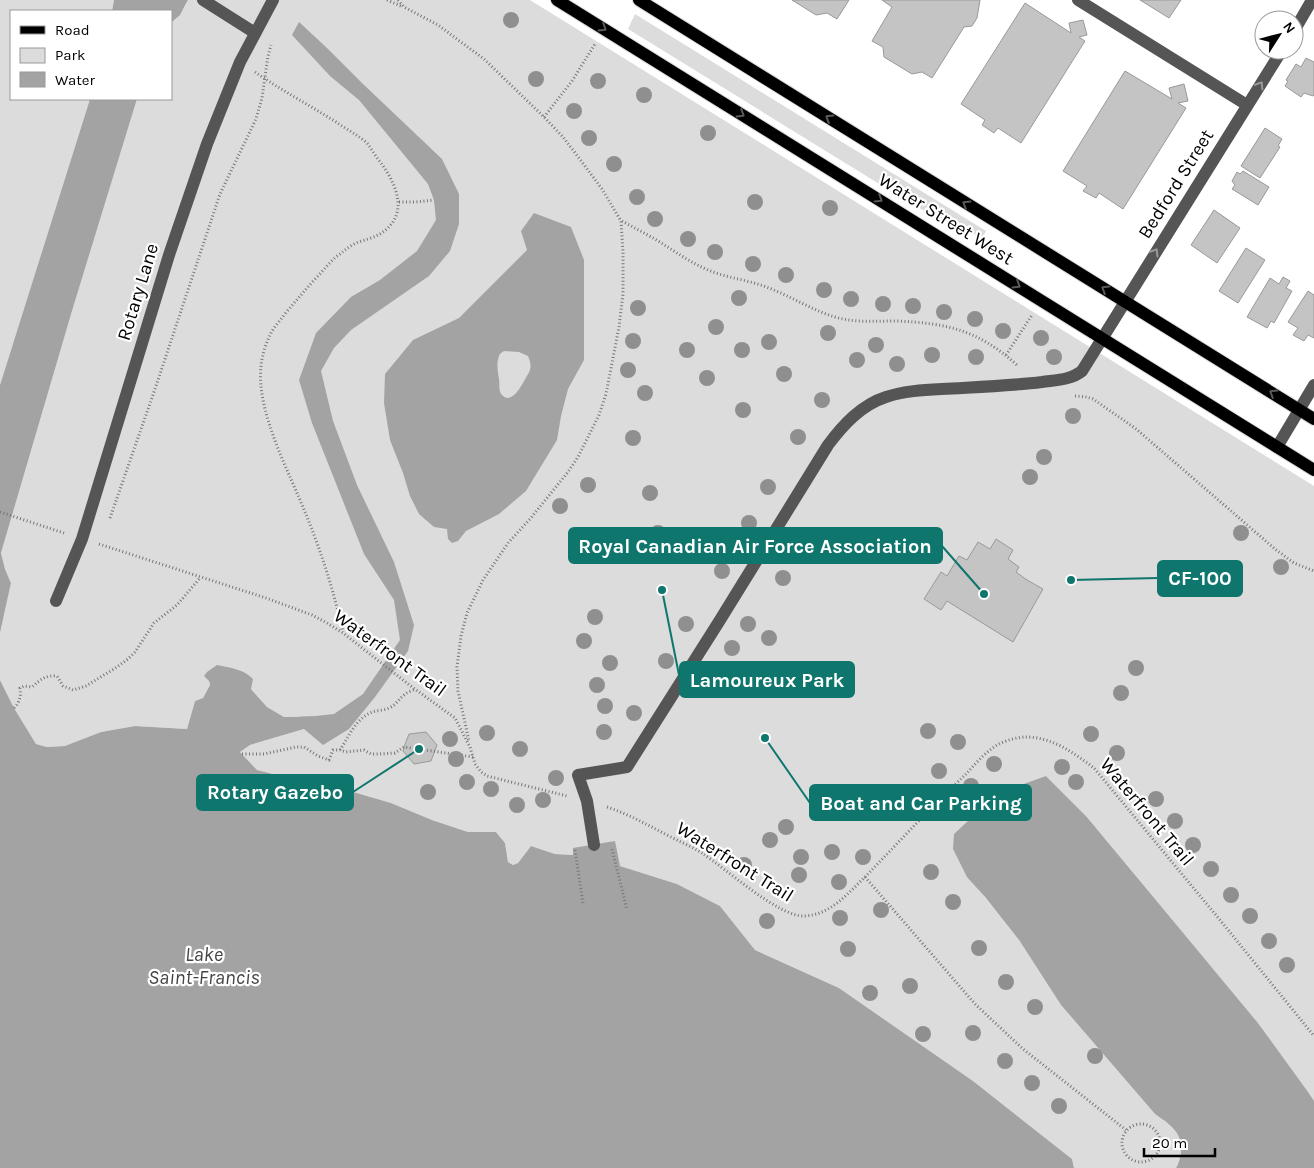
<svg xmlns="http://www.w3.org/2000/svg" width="1314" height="1168" viewBox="0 0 1314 1168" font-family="Karla,sans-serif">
	<rect width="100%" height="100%" fill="#fff"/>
	<!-- green -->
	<g fill="#dcdcdc">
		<path d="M0,0H114L112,11H11V99H90L0,385Z"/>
		<path d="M188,0H530L1314,486V1101L1258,1023L1086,816L1046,776L975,885L1019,940L1061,1005L1155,1114C1169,1124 1183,1132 1181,1152C1180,1158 1179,1163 1176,1168H1074L1072,1159L973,1081L839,988L755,950L720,906L677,884L620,866L594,845L573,849L574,855L555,854L531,846L518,863L513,865L508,862L505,843L496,832H468L432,820L391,803L350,791L321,776L289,778L257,770L240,752L250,745L304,729L300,716L284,717L267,707L251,689L209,681L210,685L203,698L195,701L187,729L135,726L101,732L66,746L47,747L36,744L14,708L0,680V633L11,583L5,569L1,553L72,311L137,99H171V23C178,18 185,8 188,0Z"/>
		<path d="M635,14L986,231L982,238L915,206L628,29Z"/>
	</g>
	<!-- water -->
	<g fill="#a3a3a3" fill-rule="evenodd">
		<path d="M114,0H188L180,15L171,23V11H112Z"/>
		<path d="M299,22L327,48L363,84L442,159L459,194V224L450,251L429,276L351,330L334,348L321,371L333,421L357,485L394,562L414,625L408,651L375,697L349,729L323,745L304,729L250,745L240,752L257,770L289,778L321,776L350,791L391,803L432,820L468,832H496L505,843L508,862L513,865L518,863L531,846L555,854L573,855V848L615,841L620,866L677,884L720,906L755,950L839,988L973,1081L1072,1159L1074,1168H0V680L14,708L36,744L47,747L65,746L101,732L135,726L187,729L195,701L203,698L210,685L209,681L204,676L207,672L217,665C230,668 244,669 253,679L251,689L267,707L284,717L316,716L334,714L363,694L400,640L394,600L364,554L312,423L299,380L316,333L351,297L380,280L417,251L436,220L434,200L428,184L359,100L330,76L292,35Z"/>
		<path d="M90,99H137L72,311L1,553L5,569L11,583L0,633V385Z"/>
		<path d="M534,213L571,227L584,260V360L568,389L561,416L557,440L526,491L499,514L466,531L458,541L452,543L448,539L447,529L434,527L419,514L410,496L403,473L390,440L384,403L385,374L413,340L459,318L527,250L521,231ZM504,351L519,352L528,356C533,368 530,371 524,381C521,387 511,405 502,395C498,391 500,384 499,379C498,373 496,363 499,356C500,353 501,353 504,351Z"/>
		<path d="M1046,776L1086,816L1165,911L1258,1023L1308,1092L1314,1101V1168H1176C1179,1163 1180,1158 1181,1152C1183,1132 1169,1124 1155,1114L1061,1005L1019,940L985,897L967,877L953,849L954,834L998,793Z"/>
	</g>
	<!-- building -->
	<g fill="#c4c4c4" stroke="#999">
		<path d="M792,0H849L837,19L827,13L816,15Z"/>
		<path d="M882,0H980L977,18L972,26L964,27L932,78L922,72L912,74L884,57L883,47L872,41L892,7Z"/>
		<path d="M1140,0H1181L1169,18Z"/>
		<path d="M1025,3L1071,33L1069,23L1083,20L1087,35L1079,37L1085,41L1021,143L998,128L994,133L982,125L985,120L961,104Z"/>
		<path d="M1306,58L1314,62V95L1313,96L1304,93L1301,97L1285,86L1288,81L1286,80L1296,64L1301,67Z"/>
		<path d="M1125,71L1172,99L1169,88L1184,84L1188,101L1178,103L1186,108L1123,209L1099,193L1096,198L1083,191L1087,186L1063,171Z"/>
		<path d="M1265,128L1282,139L1278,146L1280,147L1260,178L1241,166Z"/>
		<path d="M1243,171L1269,187L1258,205L1232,189L1235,185L1232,181L1237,172L1240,174Z"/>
		<path d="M1214,210L1240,228L1217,263L1191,245Z"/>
		<path d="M1246,248L1265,260L1238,303L1219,291Z"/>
		<path d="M1283,277L1290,281L1286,288L1292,291L1274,323L1271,321L1267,328L1247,317L1270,278L1279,284Z"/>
		<path d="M1308,291L1314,295V338L1308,335L1304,341L1293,335L1298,328L1288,322Z"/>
		<path d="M996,539L1013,550L1008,559L1019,567L1016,572L1027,580L1043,589L1013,642L947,601L941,610L924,599L941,572L947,576L959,556L967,560L978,542L990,549Z"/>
		<path d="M426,732L437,745L431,761L414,764L403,751L404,747L409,734Z"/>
	</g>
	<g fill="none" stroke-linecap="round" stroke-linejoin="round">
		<!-- major casing -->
		<g stroke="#dbdbdb" stroke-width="14">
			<g id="major">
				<path d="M557,0L1314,470"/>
				<path d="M639,0L1314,419"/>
			</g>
		</g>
		<!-- path -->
		<g stroke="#777" stroke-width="3" stroke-dasharray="1 2.5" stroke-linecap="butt">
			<path d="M387,0L403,7"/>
			<path d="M398,0L404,7L438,25L484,59L544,117L563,137L579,158L602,189L621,221L623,252V294L619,327L606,394L599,415L578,457L568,472L530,519L508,543L483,580L467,613L461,636L457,667L458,691L469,741"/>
			<path d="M255,72C281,90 309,105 336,122C346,129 358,135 367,143C371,148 374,154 378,159C395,181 412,214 380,234C373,238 364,240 356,243C350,246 345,250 340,254C331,260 324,270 316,278C305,290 295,302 284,315C280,321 274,327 271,333C266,343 262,355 261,366C256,413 290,473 307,517C322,554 334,592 343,632"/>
			<path d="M544,117L572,81L595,44"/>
			<path d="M399,202H416L434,200"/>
			<path d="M622,221C633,227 644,233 655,239C673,250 689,262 708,270C727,278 749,280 769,288C792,297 812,310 835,317C855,323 875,321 896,321C947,323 978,330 1017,365"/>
			<path d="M1006,355L1032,315"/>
			<path d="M1075,396L1087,397L1093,399L1135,428L1275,549L1294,563L1314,571"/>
			<path d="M0,512L64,533"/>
			<path d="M110,518L154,392L220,194L256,119L262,98L268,56L271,45"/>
			<path d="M99,544L266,598L312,615L327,623L343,633L412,687L455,718L470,747L475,764L481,772L487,776L567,796"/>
			<path d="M14,708C20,702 21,696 20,688L24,686L32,687C40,680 45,675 57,676L63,686L73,690L86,686L117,667L128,659L135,652L154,623L177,605L200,578"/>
			<path d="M340,750C348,738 355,720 370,713C376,710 383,711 389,708C396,705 399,699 404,695C407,692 412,691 415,689"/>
			<path d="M242,754H264L296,747H304L318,756L329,760L333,750H340L346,752L364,750L371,754H379L395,753L404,747L473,757"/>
			<path d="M607,807C628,814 646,824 665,834C678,841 691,846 702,853C725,868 779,917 804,916C831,915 848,893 866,876C898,843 930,808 964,776C975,765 986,750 1001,743C1008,740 1018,737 1026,737C1052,737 1074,753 1094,768L1220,920L1314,1036"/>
			<path d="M612,849L627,910"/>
			<path d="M575,850L583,903"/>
			<path d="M865,877L975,1004L1023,1049L1126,1130"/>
			<circle cx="1141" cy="1143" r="19"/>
		</g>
		<!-- minor -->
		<g stroke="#555" stroke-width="12">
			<path d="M203,0L255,33"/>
			<path d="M1078,0L1247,105"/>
			<path d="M1294,31L1312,0"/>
			<path d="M1277,447L1314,385"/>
			<path d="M56,601L82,539L169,255L207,144L240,62L273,0"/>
			<path d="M594,845L587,801L578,775L627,767L720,620L828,445C843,425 861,405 886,397C904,391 923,390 942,389C976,387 1009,386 1042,382C1055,380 1071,380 1082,371L1282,50"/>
		</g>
		<!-- major -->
		<use href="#major" stroke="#000" stroke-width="12"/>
	</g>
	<!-- trees -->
	<g fill="#8f8f8f">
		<circle cx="511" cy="20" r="8"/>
		<circle cx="536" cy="79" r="8"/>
		<circle cx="598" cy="81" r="8"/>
		<circle cx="644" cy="95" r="8"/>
		<circle cx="574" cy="111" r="8"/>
		<circle cx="708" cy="133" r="8"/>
		<circle cx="589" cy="138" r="8"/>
		<circle cx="614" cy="164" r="8"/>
		<circle cx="637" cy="197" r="8"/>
		<circle cx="755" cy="202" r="8"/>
		<circle cx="830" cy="208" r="8"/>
		<circle cx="655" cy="219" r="8"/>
		<circle cx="688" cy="239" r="8"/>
		<circle cx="715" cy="252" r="8"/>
		<circle cx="753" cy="264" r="8"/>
		<circle cx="786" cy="275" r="8"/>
		<circle cx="824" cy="290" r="8"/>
		<circle cx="739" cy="298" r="8"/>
		<circle cx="851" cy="299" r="8"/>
		<circle cx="883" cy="304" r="8"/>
		<circle cx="913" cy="306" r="8"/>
		<circle cx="638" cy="308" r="8"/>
		<circle cx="944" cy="312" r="8"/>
		<circle cx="975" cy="319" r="8"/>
		<circle cx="716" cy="327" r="8"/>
		<circle cx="1003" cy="331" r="8"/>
		<circle cx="828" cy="333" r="8"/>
		<circle cx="1041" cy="338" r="8"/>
		<circle cx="633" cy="341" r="8"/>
		<circle cx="769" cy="342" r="8"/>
		<circle cx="876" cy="345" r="8"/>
		<circle cx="687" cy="350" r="8"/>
		<circle cx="742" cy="350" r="8"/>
		<circle cx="932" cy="355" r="8"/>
		<circle cx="976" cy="357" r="8"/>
		<circle cx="1054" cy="357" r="8"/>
		<circle cx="857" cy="360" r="8"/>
		<circle cx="897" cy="364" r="8"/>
		<circle cx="628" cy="370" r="8"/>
		<circle cx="784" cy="374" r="8"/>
		<circle cx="707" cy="378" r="8"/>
		<circle cx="645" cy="393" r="8"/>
		<circle cx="822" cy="400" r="8"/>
		<circle cx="743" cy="410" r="8"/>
		<circle cx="1073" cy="416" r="8"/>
		<circle cx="798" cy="437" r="8"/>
		<circle cx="633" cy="438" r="8"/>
		<circle cx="1044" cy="457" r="8"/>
		<circle cx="1030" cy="477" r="8"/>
		<circle cx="588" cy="485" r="8"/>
		<circle cx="768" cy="487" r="8"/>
		<circle cx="650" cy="493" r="8"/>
		<circle cx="560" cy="506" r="8"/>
		<circle cx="749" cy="523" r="8"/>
		<circle cx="658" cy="533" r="8"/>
		<circle cx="1241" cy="533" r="8"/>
		<circle cx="1281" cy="567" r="8"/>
		<circle cx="722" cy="571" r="8"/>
		<circle cx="783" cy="578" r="8"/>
		<circle cx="595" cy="617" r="8"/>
		<circle cx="686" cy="624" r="8"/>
		<circle cx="748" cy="624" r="8"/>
		<circle cx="769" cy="638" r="8"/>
		<circle cx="584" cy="641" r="8"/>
		<circle cx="732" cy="648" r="8"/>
		<circle cx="666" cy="661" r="8"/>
		<circle cx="610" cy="663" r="8"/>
		<circle cx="1136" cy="668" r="8"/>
		<circle cx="597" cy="685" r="8"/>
		<circle cx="1121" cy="693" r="8"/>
		<circle cx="605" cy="706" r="8"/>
		<circle cx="634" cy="713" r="8"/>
		<circle cx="928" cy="731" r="8"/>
		<circle cx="604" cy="732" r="8"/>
		<circle cx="487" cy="733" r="8"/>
		<circle cx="1091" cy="734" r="8"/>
		<circle cx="450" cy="739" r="8"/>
		<circle cx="958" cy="742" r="8"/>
		<circle cx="520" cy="749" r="8"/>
		<circle cx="1117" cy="753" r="8"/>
		<circle cx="456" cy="759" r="8"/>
		<circle cx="994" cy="764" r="8"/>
		<circle cx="1062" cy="767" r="8"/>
		<circle cx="939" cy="771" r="8"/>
		<circle cx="556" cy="778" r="8"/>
		<circle cx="467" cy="782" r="8"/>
		<circle cx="1076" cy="782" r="8"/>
		<circle cx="971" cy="786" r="8"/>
		<circle cx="491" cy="789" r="8"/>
		<circle cx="428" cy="792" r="8"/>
		<circle cx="1156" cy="799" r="8"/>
		<circle cx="543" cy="800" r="8"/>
		<circle cx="517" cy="805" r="8"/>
		<circle cx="1175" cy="821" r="8"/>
		<circle cx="786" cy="827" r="8"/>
		<circle cx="770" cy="840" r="8"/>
		<circle cx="1193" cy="845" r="8"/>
		<circle cx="832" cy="852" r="8"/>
		<circle cx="801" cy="857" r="8"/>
		<circle cx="863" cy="857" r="8"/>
		<circle cx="744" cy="865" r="8"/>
		<circle cx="1211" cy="869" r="8"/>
		<circle cx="931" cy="872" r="8"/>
		<circle cx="799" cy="875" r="8"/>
		<circle cx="839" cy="882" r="8"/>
		<circle cx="1231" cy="895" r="8"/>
		<circle cx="953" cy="902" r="8"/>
		<circle cx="881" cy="910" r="8"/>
		<circle cx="1250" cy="916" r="8"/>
		<circle cx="840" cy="918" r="8"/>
		<circle cx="767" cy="921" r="8"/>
		<circle cx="1269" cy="941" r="8"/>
		<circle cx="979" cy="948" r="8"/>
		<circle cx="848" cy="949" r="8"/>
		<circle cx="1287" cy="965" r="8"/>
		<circle cx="1006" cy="982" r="8"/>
		<circle cx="910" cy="986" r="8"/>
		<circle cx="870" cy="993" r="8"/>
		<circle cx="1035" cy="1007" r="8"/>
		<circle cx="973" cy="1033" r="8"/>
		<circle cx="923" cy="1034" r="8"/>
		<circle cx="1095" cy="1056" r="8"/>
		<circle cx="1005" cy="1061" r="8"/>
		<circle cx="1032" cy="1083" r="8"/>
		<circle cx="1059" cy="1106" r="8"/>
	</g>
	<!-- one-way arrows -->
	<defs><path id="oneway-chevron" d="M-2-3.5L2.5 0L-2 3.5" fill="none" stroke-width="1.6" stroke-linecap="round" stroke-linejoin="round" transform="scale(1.25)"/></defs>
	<g stroke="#595959">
		<use href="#oneway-chevron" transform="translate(603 28) rotate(32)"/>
		<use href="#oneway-chevron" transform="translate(741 114) rotate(32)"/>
		<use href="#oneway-chevron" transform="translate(829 118) rotate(-148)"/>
		<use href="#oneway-chevron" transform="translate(879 199) rotate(32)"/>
		<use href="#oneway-chevron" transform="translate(966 204) rotate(-148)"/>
		<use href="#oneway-chevron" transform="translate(1017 285) rotate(32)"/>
		<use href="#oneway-chevron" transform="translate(1105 289) rotate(-148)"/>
		<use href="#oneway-chevron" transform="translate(1273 393) rotate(-148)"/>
	</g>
	<g stroke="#999">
		<use href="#oneway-chevron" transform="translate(1260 85) rotate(-58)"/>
		<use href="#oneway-chevron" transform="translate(1155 252) rotate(-58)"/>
	</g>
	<g text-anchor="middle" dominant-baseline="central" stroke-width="4.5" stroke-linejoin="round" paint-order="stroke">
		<!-- street labels -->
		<g font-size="19" fill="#000" stroke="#fff">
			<text transform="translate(1176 184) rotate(-58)">Bedford Street</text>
			<text transform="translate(946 219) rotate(32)">Water Street West</text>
			<text transform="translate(138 292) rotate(-73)">Rotary Lane</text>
			<text transform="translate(390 653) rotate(36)">Waterfront Trail</text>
			<text transform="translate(1147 812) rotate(50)">Waterfront Trail</text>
			<text transform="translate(735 862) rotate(32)">Waterfront Trail</text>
		</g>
		<!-- water labels -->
		<g font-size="20" font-style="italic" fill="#444" stroke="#fff">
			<text x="204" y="954">Lake<tspan x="204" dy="23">Saint-Francis</tspan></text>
		</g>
	</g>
	<!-- callouts -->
	<path fill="none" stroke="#0f766e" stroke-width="2" d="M984 594L942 546M1071 580L1158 578M662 590L680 680M419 749L353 792M765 738L810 803"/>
	<g fill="#0f766e" stroke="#fff" stroke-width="2">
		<circle cx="984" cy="594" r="5"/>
		<circle cx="1071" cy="580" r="5"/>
		<circle cx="662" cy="590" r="5"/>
		<circle cx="419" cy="749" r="5"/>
		<circle cx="765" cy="738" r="5"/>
	</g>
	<g fill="#0f766e" stroke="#0f766e" stroke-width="2">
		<rect x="569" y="528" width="373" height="35" rx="5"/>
		<rect x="1158" y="561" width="84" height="35" rx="5"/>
		<rect x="680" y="662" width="174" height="35" rx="5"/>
		<rect x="197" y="775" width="156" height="35" rx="5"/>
		<rect x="810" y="785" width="221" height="35" rx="5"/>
	</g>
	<g font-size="20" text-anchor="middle" font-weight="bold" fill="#fff">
		<text x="755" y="553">Royal Canadian Air Force Association</text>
		<text x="1200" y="585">CF-100</text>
		<text x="767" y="687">Lamoureux Park</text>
		<text x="275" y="799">Rotary Gazebo</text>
		<text x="921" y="810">Boat and Car Parking</text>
	</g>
	<!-- legend -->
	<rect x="10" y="10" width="162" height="90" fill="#ffffff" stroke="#999999"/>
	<rect x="20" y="26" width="25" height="8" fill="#000000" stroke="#999999"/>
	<text x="55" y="35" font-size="15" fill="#000000">Road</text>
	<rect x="20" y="48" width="25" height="15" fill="#dcdcdc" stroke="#999999"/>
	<text x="55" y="60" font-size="15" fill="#000000">Park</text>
	<rect x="20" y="72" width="25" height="15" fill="#a3a3a3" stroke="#999999"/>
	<text x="55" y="85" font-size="15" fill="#000000">Water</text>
	<!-- north arrow -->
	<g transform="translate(1279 35) rotate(54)"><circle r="24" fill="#ffffff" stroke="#999999"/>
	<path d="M0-4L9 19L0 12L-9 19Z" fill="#000000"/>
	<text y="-8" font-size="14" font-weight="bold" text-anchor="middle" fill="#000000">N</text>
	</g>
	<!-- scale -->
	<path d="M1144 1148v8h71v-8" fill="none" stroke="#000000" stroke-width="2.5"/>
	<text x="1152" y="1148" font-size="15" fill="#000000" stroke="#ffffff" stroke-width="4" paint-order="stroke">20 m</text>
</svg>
